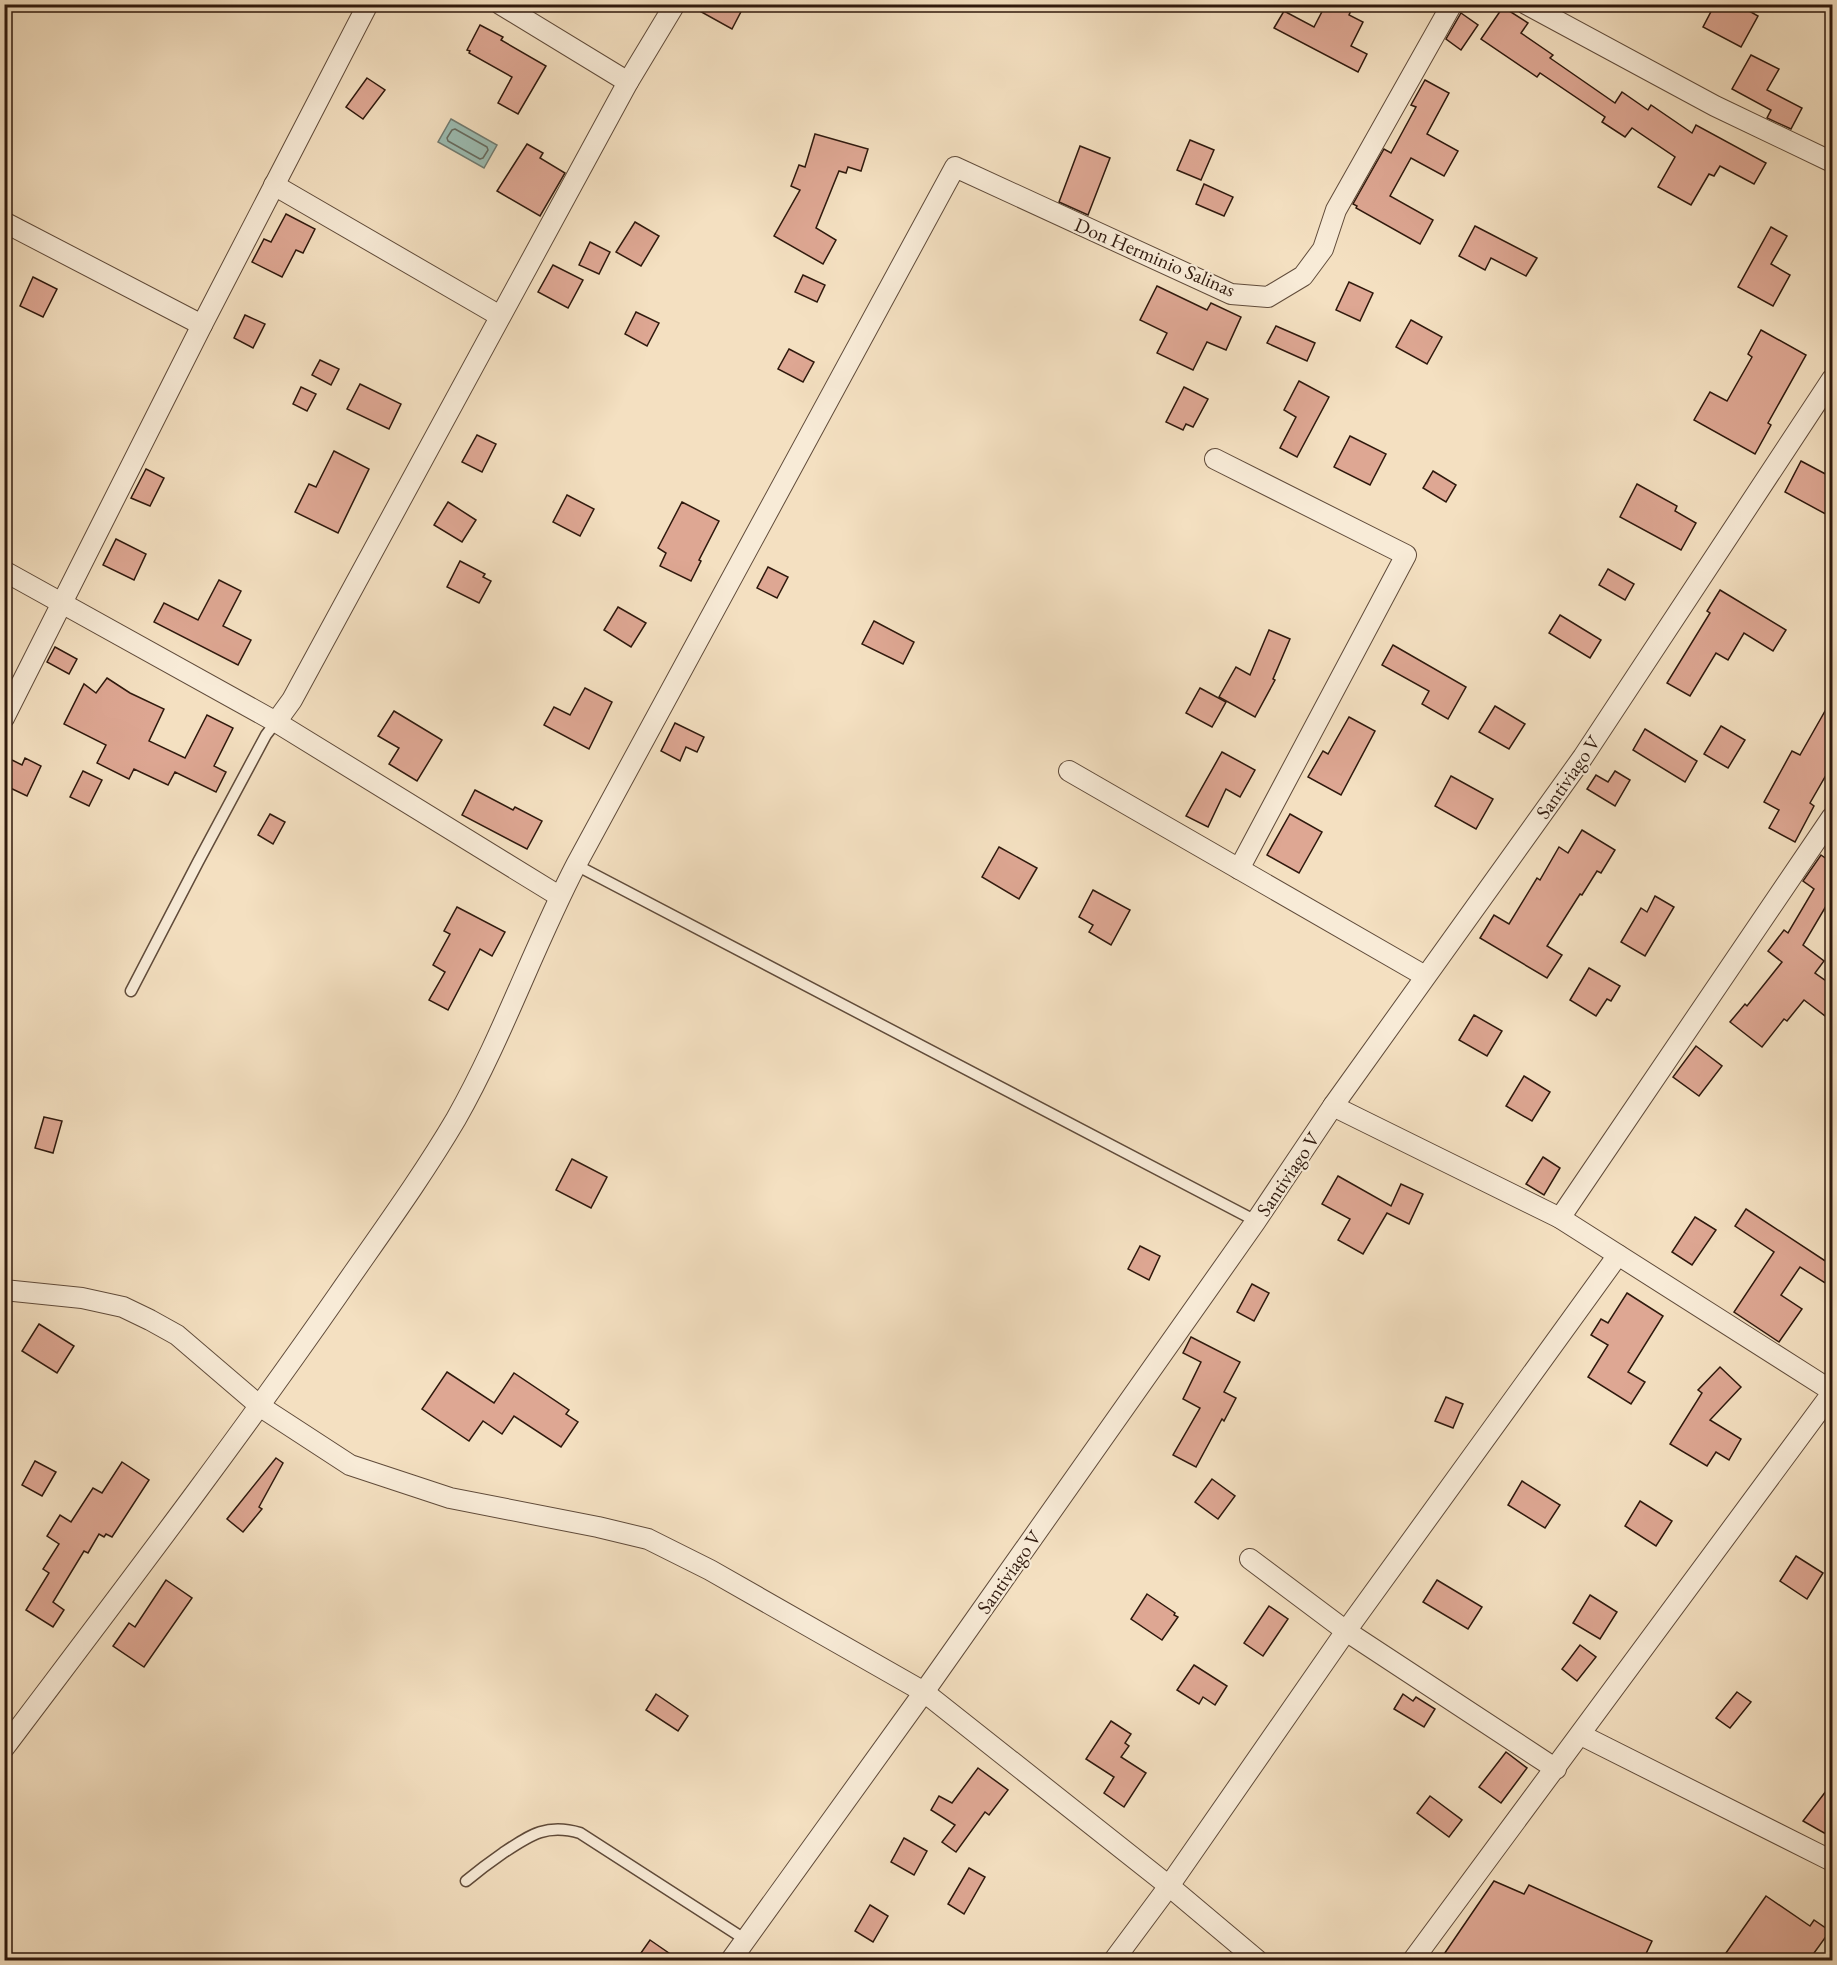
<svg xmlns="http://www.w3.org/2000/svg" width="1837" height="1965" viewBox="0 0 1837 1965" font-family="'EB Garamond',serif">
	<rect width="100%" height="100%" fill="#f4e0c1"/>
	<filter id="stains"><feTurbulence type="fractalNoise" baseFrequency=".00333" numOctaves="4"/><feColorMatrix values="0 0 0 0 .2 0 0 0 0 .09 0 0 0 0 .02 0 0 0 .5 -.17"/></filter>
	<radialGradient id="worn" r=".72"><stop offset=".6" stop-color="#630" stop-opacity="0"/><stop offset="1" stop-color="#630" stop-opacity=".3"/></radialGradient>
	<!-- water -->
	<path fill="#9cbdb3" stroke="#707b71" stroke-width="1.5" d="M451,119L497,145L484,168L438,142Z"/>
	<g fill="none" stroke-linecap="round" stroke-linejoin="round">
		<!-- shore -->
		<path stroke="#666b60" stroke-width="1.5" d="M455,129L487,147L488,150L483,158L480,159L448,141L447,138L452,130Z"/>
	</g>
	<!-- building -->
	<g fill="#dea793" stroke="#2f190d" stroke-width="1.5">
		<path d="M687,4H745L732,29Z"/>
		<path d="M1326,4H1354L1349,15L1363,22L1351,46L1367,54L1358,72L1274,28L1284,11L1314,27Z"/>
		<path d="M1715,4H1737L1758,16L1741,47L1703,27Z"/>
		<path d="M1503,7L1528,23L1521,33L1553,55L1550,58L1615,103L1622,92L1648,110L1651,105L1692,133L1696,125L1766,163L1754,184L1720,166L1714,176L1709,174L1691,205L1658,187L1675,157L1632,128L1625,137L1602,122L1605,117L1540,73L1537,77L1481,39Z"/>
		<path d="M1461,13L1478,25L1461,50L1446,39Z"/>
		<path d="M480,25L503,37L501,40L546,66L518,114L498,103L512,77L469,53L470,51L467,50Z"/>
		<path d="M1751,55L1779,69L1767,90L1802,108L1791,129L1767,118L1771,110L1732,89Z"/>
		<path d="M367,78L385,90L363,119L346,107Z"/>
		<path d="M1425,80L1449,93L1427,134L1458,151L1444,176L1411,158L1390,196L1433,220L1420,244L1356,208L1357,206L1353,204L1384,149L1391,153L1416,107L1411,105Z"/>
		<path d="M815,134L868,149L861,171L848,167L846,173L839,171L816,228L836,240L823,264L774,236L800,190L791,186L799,165L805,167Z"/>
		<path d="M1190,140L1214,150L1201,180L1177,170Z"/>
		<path d="M527,144L543,153L540,158L565,173L540,216L497,191Z"/>
		<path d="M1080,146L1110,158L1088,215L1059,202Z"/>
		<path d="M1204,184L1233,197L1224,216L1196,204Z"/>
		<path d="M286,214L315,229L303,253L296,250L282,277L252,262L264,239L271,242Z"/>
		<path d="M635,222L659,236L641,266L616,252Z"/>
		<path d="M1475,226L1537,258L1526,276L1491,258L1485,270L1459,256Z"/>
		<path d="M1771,227L1787,236L1771,264L1790,275L1773,306L1738,287Z"/>
		<path d="M590,242L610,252L599,274L579,265Z"/>
		<path d="M553,265L583,280L568,308L538,292Z"/>
		<path d="M803,275L825,285L817,302L795,292Z"/>
		<path d="M33,277L57,289L43,317L20,306Z"/>
		<path d="M1349,282L1373,293L1360,321L1336,310Z"/>
		<path d="M1157,286L1207,310L1211,303L1241,317L1226,350L1207,342L1193,370L1157,353L1167,333L1140,320Z"/>
		<path d="M636,312L659,323L647,346L625,334Z"/>
		<path d="M245,315L265,324L253,348L234,338Z"/>
		<path d="M1411,320L1442,337L1427,364L1396,347Z"/>
		<path d="M1276,326L1315,343L1307,361L1267,343Z"/>
		<path d="M1761,330L1806,355L1768,423L1771,425L1755,454L1694,420L1710,392L1727,401L1752,357L1748,354Z"/>
		<path d="M789,349L814,362L803,382L778,369Z"/>
		<path d="M320,360L339,369L331,385L312,375Z"/>
		<path d="M1299,381L1329,397L1297,457L1280,448L1296,417L1284,410Z"/>
		<path d="M360,384L401,404L389,429L347,409Z"/>
		<path d="M301,387L316,394L307,411L293,404Z"/>
		<path d="M1184,387L1208,399L1193,427L1186,424L1183,430L1166,422Z"/>
		<path d="M477,435L496,444L482,472L462,462Z"/>
		<path d="M1350,436L1386,454L1370,485L1334,467Z"/>
		<path d="M334,451L369,469L338,533L295,512L309,484L316,487Z"/>
		<path d="M1801,461L1833,478V518L1785,492Z"/>
		<path d="M146,469L164,478L150,506L131,498Z"/>
		<path d="M1433,471L1456,485L1446,502L1423,488Z"/>
		<path d="M1637,484L1677,506L1675,511L1696,523L1681,550L1620,517Z"/>
		<path d="M567,495L594,509L580,536L553,522Z"/>
		<path d="M448,502L476,520L462,542L434,525Z"/>
		<path d="M682,502L719,521L699,560L701,561L691,581L660,566L666,553L658,548Z"/>
		<path d="M116,539L146,554L134,580L103,565Z"/>
		<path d="M460,561L485,574L483,577L491,581L479,603L447,587Z"/>
		<path d="M768,567L788,577L777,598L757,588Z"/>
		<path d="M1608,569L1634,584L1625,600L1599,585Z"/>
		<path d="M219,580L241,591L223,626L251,640L238,665L154,622L164,603L198,620Z"/>
		<path d="M1720,590L1786,630L1773,651L1744,633L1728,660L1716,653L1690,696L1667,683L1710,613L1707,611Z"/>
		<path d="M618,607L646,623L631,647L604,630Z"/>
		<path d="M1560,615L1601,640L1590,658L1549,633Z"/>
		<path d="M874,621L914,642L903,664L862,644Z"/>
		<path d="M1269,630L1290,639L1273,679L1275,680L1255,717L1219,697L1236,667L1250,675Z"/>
		<path d="M1393,645L1466,687L1448,719L1422,704L1429,691L1382,665Z"/>
		<path d="M55,647L77,659L69,674L47,662Z"/>
		<path d="M107,678L130,693L164,709L149,741L185,758L207,715L233,728L214,766L226,772L216,792L175,772L168,785L134,769L129,779L97,763L106,745L64,724L84,684L96,693Z"/>
		<path d="M585,688L612,702L589,749L544,725L554,707L570,715Z"/>
		<path d="M1200,688L1226,702L1212,727L1186,713Z"/>
		<path d="M1833,697V763L1810,803L1814,806L1795,842L1769,828L1779,810L1764,802L1792,751L1800,755Z"/>
		<path d="M1495,706L1525,724L1509,749L1479,732Z"/>
		<path d="M394,711L442,740L417,781L389,764L399,748L378,736Z"/>
		<path d="M1349,717L1375,731L1341,795L1308,777L1323,751L1328,754Z"/>
		<path d="M675,723L704,737L697,752L686,747L680,761L661,751Z"/>
		<path d="M1721,726L1745,740L1728,768L1704,754Z"/>
		<path d="M1645,729L1697,761L1685,782L1633,750Z"/>
		<path d="M1222,752L1255,770L1240,797L1226,789L1208,827L1186,816Z"/>
		<path d="M4,756L22,765L25,758L41,766L27,796L4,785Z"/>
		<path d="M83,771L102,780L89,806L70,797Z"/>
		<path d="M1615,771L1630,780L1615,806L1587,789L1596,775L1608,782Z"/>
		<path d="M1451,776L1493,799L1476,829L1435,806Z"/>
		<path d="M475,790L513,810L515,807L542,821L527,849L462,815Z"/>
		<path d="M270,814L285,822L273,844L258,835Z"/>
		<path d="M1290,814L1322,832L1299,873L1267,855Z"/>
		<path d="M1582,830L1615,850L1601,873L1597,871L1582,895L1580,894L1547,946L1562,955L1547,978L1480,938L1494,915L1509,924L1537,878L1540,880L1559,847L1568,853Z"/>
		<path d="M999,847L1037,868L1019,899L982,877Z"/>
		<path d="M1821,855L1831,862L1833,859V903L1829,901L1803,945L1824,961L1815,973L1833,986V1022L1804,1000L1787,1021L1784,1019L1762,1047L1730,1022L1745,1004L1747,1006L1782,962L1768,951L1784,930L1788,933L1814,889L1803,881Z"/>
		<path d="M1093,890L1130,910L1111,945L1089,932L1093,925L1079,917Z"/>
		<path d="M1655,896L1674,907L1645,956L1621,942L1641,908L1647,912Z"/>
		<path d="M457,907L505,932L492,956L480,949L448,1010L429,1000L445,972L433,965L450,934L444,931Z"/>
		<path d="M1589,968L1620,986L1611,1001L1607,999L1596,1016L1570,1000Z"/>
		<path d="M1474,1015L1502,1031L1487,1056L1459,1040Z"/>
		<path d="M1696,1046L1722,1066L1699,1096L1673,1077Z"/>
		<path d="M1524,1076L1550,1092L1532,1121L1506,1106Z"/>
		<path d="M44,1117L62,1121L53,1153L35,1148Z"/>
		<path d="M1543,1157L1560,1168L1544,1195L1526,1184Z"/>
		<path d="M572,1159L607,1177L591,1208L556,1190Z"/>
		<path d="M1338,1176L1391,1206L1401,1184L1423,1194L1409,1224L1387,1213L1363,1254L1338,1240L1350,1219L1322,1204Z"/>
		<path d="M1746,1209L1833,1266V1288L1800,1267L1781,1295L1802,1309L1779,1342L1734,1312L1774,1252L1735,1226Z"/>
		<path d="M1695,1217L1716,1230L1692,1265L1672,1252Z"/>
		<path d="M1140,1246L1160,1256L1149,1280L1128,1269Z"/>
		<path d="M1252,1284L1269,1293L1254,1321L1237,1312Z"/>
		<path d="M1627,1293L1663,1316L1628,1372L1645,1382L1631,1404L1588,1377L1608,1345L1591,1335L1601,1319L1608,1323Z"/>
		<path d="M39,1324L74,1346L57,1373L22,1351Z"/>
		<path d="M1191,1337L1240,1362L1224,1392L1236,1398L1224,1421L1222,1419L1196,1467L1173,1455L1200,1408L1183,1399L1201,1362L1183,1353Z"/>
		<path d="M1720,1367L1741,1387L1710,1420L1741,1439L1729,1460L1716,1452L1707,1466L1670,1444L1702,1393L1698,1390Z"/>
		<path d="M447,1372L494,1403L514,1373L569,1410L566,1414L578,1422L561,1447L514,1416L502,1434L483,1421L469,1441L422,1409Z"/>
		<path d="M1446,1397L1463,1404L1453,1428L1435,1421Z"/>
		<path d="M276,1458L283,1463L259,1507L262,1509L243,1532L227,1519Z"/>
		<path d="M35,1461L56,1472L42,1496L22,1485Z"/>
		<path d="M122,1462L149,1480L112,1537L106,1534L104,1537L99,1534L88,1553L84,1551L53,1602L64,1610L53,1627L26,1610L49,1573L43,1569L59,1544L47,1536L60,1515L71,1522L93,1488L102,1493Z"/>
		<path d="M1212,1479L1235,1496L1218,1519L1195,1502Z"/>
		<path d="M1522,1481L1560,1505L1545,1528L1508,1505Z"/>
		<path d="M1640,1501L1672,1521L1656,1546L1625,1526Z"/>
		<path d="M1796,1556L1823,1573L1807,1599L1780,1581Z"/>
		<path d="M166,1580L192,1598L144,1667L113,1646L129,1623L135,1627Z"/>
		<path d="M1437,1580L1482,1607L1468,1629L1423,1602Z"/>
		<path d="M1147,1594L1175,1613L1174,1615L1178,1617L1162,1640L1131,1619Z"/>
		<path d="M1590,1595L1617,1612L1600,1639L1573,1623Z"/>
		<path d="M1269,1606L1288,1619L1263,1656L1244,1643Z"/>
		<path d="M1580,1645L1596,1657L1577,1681L1562,1669Z"/>
		<path d="M1194,1665L1227,1686L1215,1705L1203,1697L1199,1704L1177,1690Z"/>
		<path d="M1737,1692L1751,1702L1730,1728L1716,1718Z"/>
		<path d="M656,1694L688,1716L678,1731L646,1710Z"/>
		<path d="M1403,1694L1413,1701L1416,1697L1435,1709L1424,1727L1394,1709Z"/>
		<path d="M1111,1721L1131,1734L1125,1743L1129,1746L1121,1757L1146,1773L1124,1807L1104,1793L1114,1777L1086,1759Z"/>
		<path d="M1506,1752L1527,1768L1501,1803L1479,1787Z"/>
		<path d="M978,1768L1008,1790L989,1815L985,1812L956,1852L942,1842L955,1825L931,1810L939,1796L952,1803Z"/>
		<path d="M1833,1782V1838L1803,1821Z"/>
		<path d="M1430,1796L1462,1820L1449,1837L1417,1813Z"/>
		<path d="M904,1838L927,1851L914,1875L891,1862Z"/>
		<path d="M969,1868L985,1877L964,1914L948,1904Z"/>
		<path d="M1494,1881L1524,1894L1529,1885L1652,1941L1643,1960H1440Z"/>
		<path d="M1766,1896L1810,1926L1814,1920L1830,1931L1809,1960H1721Z"/>
		<path d="M870,1905L888,1916L873,1942L855,1931Z"/>
		<path d="M650,1940L679,1960H636Z"/>
	</g>
	<g fill="none" stroke-linecap="round" stroke-linejoin="round">
		<!-- service casing -->
		<g stroke="#604b3a" stroke-width="13">
			<g id="service">
				<path d="M576,865L1256,1221"/>
				<path d="M131,991L198,862L266,735L276,722"/>
				<path d="M466,1881C478,1871 490,1862 503,1853C530,1835 547,1823 580,1833L746,1940"/>
			</g>
		</g>
		<!-- minor casing -->
		<g stroke="#604b3a" stroke-width="22">
			<g id="minor">
				<path d="M500,4L628,82"/>
				<path d="M1526,4L1715,106L1832,162"/>
				<path d="M274,185L500,316"/>
				<path d="M4,222L202,325"/>
				<path d="M1215,459L1406,555L1239,869"/>
				<path d="M4,571L276,722L559,896"/>
				<path d="M4,718L202,325L368,4"/>
				<path d="M276,722L292,700L628,82L675,4"/>
				<path d="M1069,771L1425,976"/>
				<path d="M1333,1106L1560,1218L1832,1391"/>
				<path d="M1560,1218L1832,817"/>
				<path d="M4,1290L82,1298L123,1307L150,1320L177,1335L261,1407L350,1465L450,1498L598,1527L648,1539L710,1570L924,1692L1169,1886L1257,1960"/>
				<path d="M1250,1559L1346,1631L1556,1769"/>
				<path d="M1581,1735L1832,1861"/>
				<path d="M4,1748C117,1598 231,1449 338,1295C378,1237 420,1180 456,1119C502,1038 533,948 576,865L955,167L1231,294L1268,297L1303,276L1323,249L1336,210L1452,4"/>
				<path d="M731,1960L924,1692L1256,1221L1333,1106L1583,757L1832,379"/>
				<path d="M1114,1960L1169,1886L1346,1631L1618,1255"/>
				<path d="M1413,1960L1832,1393"/>
			</g>
		</g>
		<!-- service -->
		<use href="#service" stroke="#f8ebd7" stroke-width="10"/>
		<!-- minor -->
		<use href="#minor" stroke="#f8ebd7" stroke-width="20"/>
	</g>
	<g text-anchor="middle" dominant-baseline="central" stroke-width="4.5" stroke-linejoin="round" paint-order="stroke">
		<!-- street labels -->
		<g font-size="20" fill="#2f190d" stroke="#f8ebd7">
			<text transform="translate(1155 257) rotate(23)">Don Herminio Salinas</text>
			<text transform="translate(1568 777) rotate(-55)">Santiviago V</text>
			<text transform="translate(1288 1174) rotate(-56)">Santiviago V</text>
			<text transform="translate(1009 1572) rotate(-55)">Santiviago V</text>
		</g>
	</g>
	<!-- margin -->
	<rect width="1837" height="1965" fill="none" stroke="#f4e0c1" stroke-width="24"/>
	<rect x="6" y="6" width="1825" height="1953" fill="none" stroke="#2f190d" stroke-width="3"/>
	<rect x="12" y="12" width="1813" height="1941" fill="none" stroke="#2f190d" stroke-width="1.5"/>
	<rect width="100%" height="100%" filter="url(#stains)"/>
	<rect width="100%" height="100%" fill="url(#worn)"/>
</svg>
